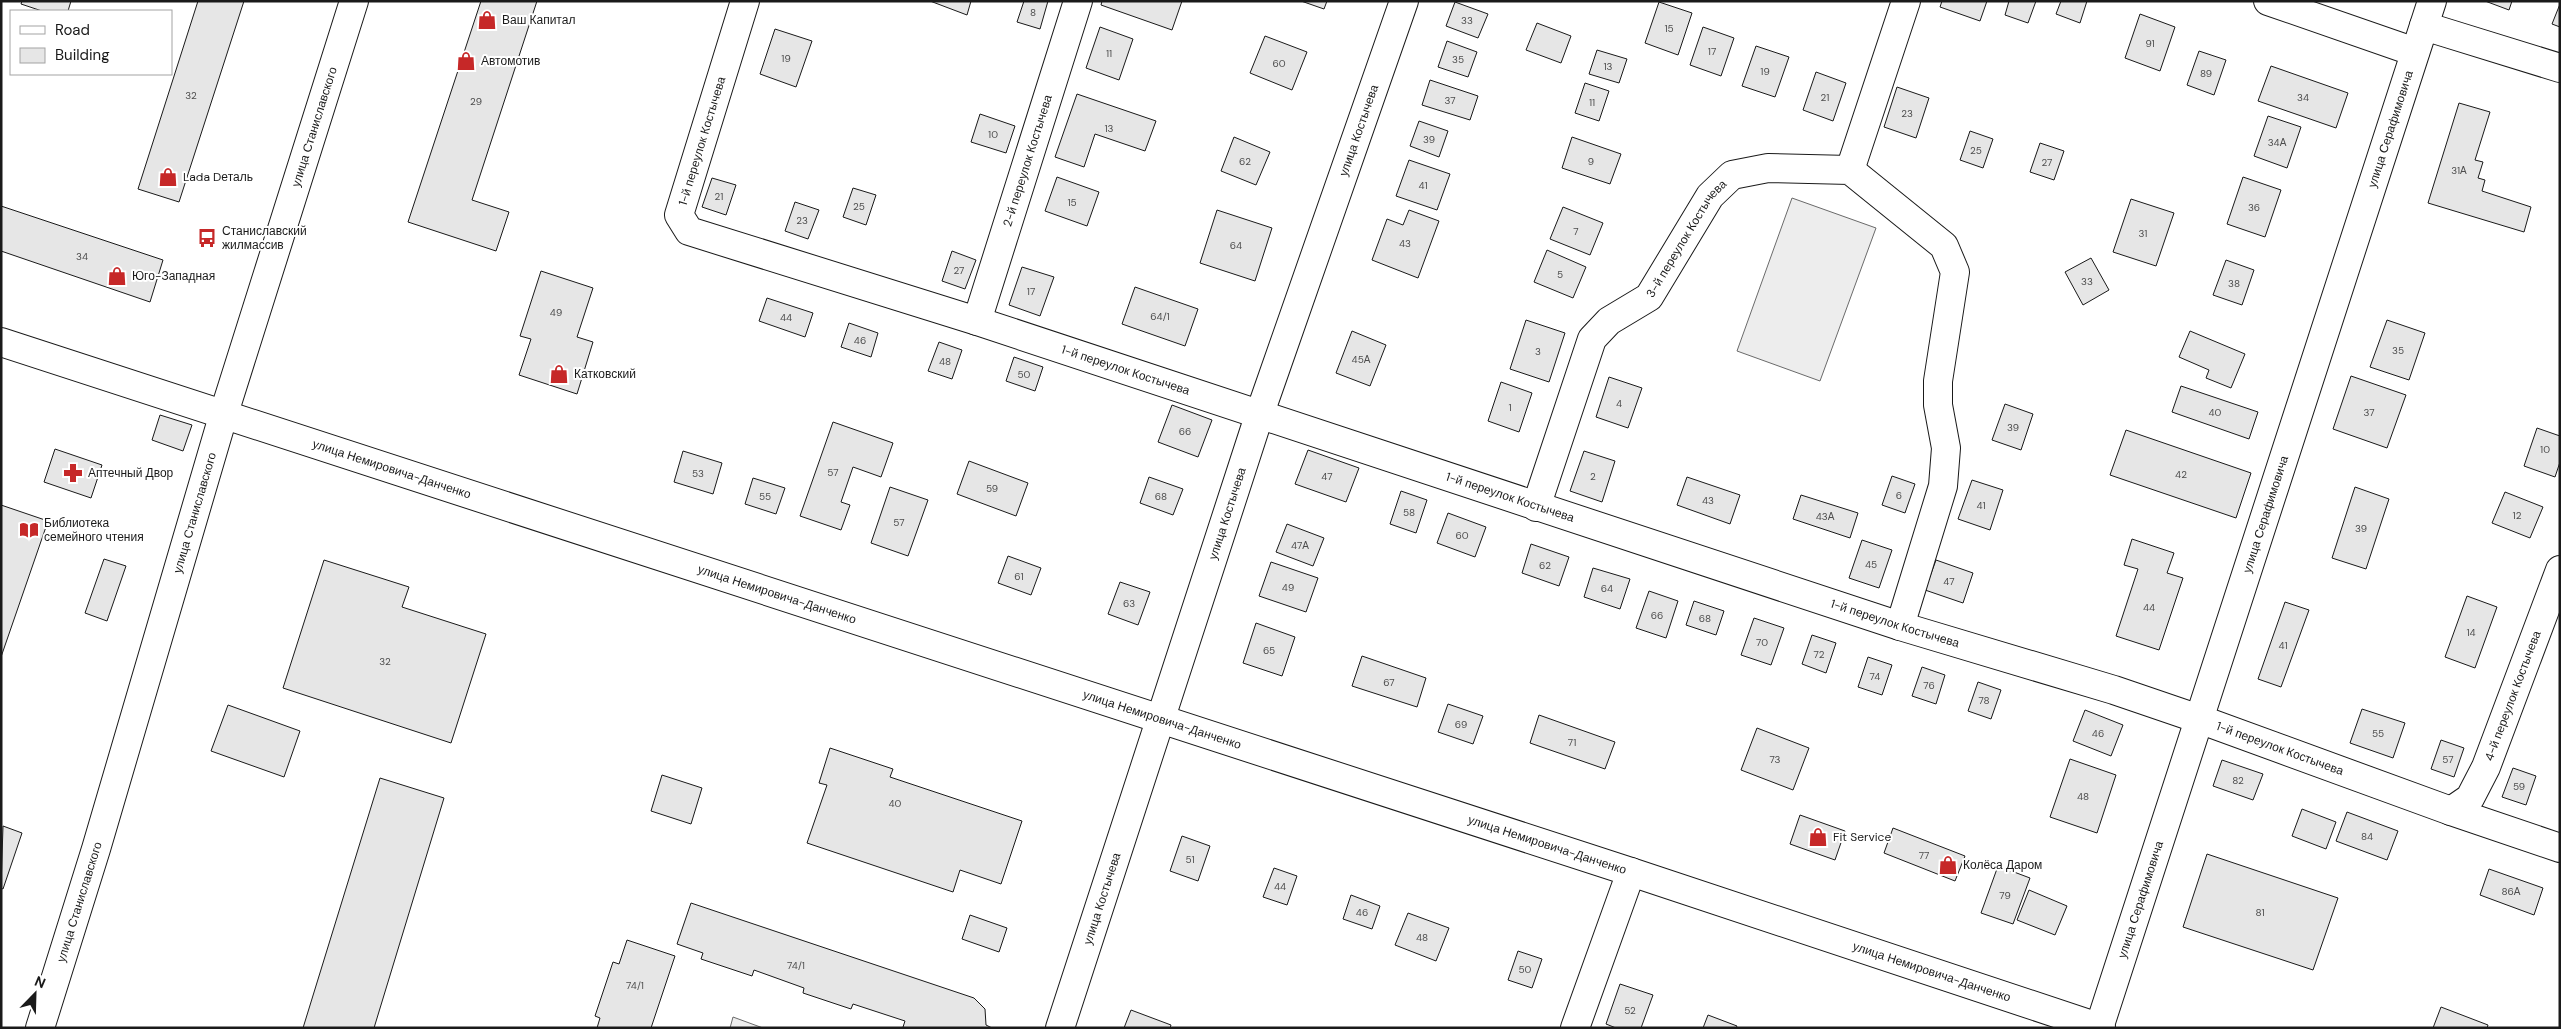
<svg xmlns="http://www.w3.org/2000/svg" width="2561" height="1029" viewBox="0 0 2561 1029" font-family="'DM Sans',sans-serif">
	<rect width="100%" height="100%" fill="#fff"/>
	<!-- built -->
	<g fill="#ededed" stroke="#6a6a6a">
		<path d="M1792,198L1876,228L1820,381L1737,351Z"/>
		<path d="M733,1017L763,1028H730Z"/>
	</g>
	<!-- building -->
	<g fill="#e6e6e6" stroke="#1a1a1a">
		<path d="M22,1H71L68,11H42L21,4Z"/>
		<path d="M198,1H244L179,202L138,189Z"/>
		<path d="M481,1H537L472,200L509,212L496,251L408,222Z"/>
		<path d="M930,1H971L967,15Z"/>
		<path d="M1024,1H1048L1040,29L1017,22Z"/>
		<path d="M1102,1H1182L1172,30L1101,5Z"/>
		<path d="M1301,1H1327L1324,9Z"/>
		<path d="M1942,1H1987L1980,21L1940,7Z"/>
		<path d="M2009,1H2036L2028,23L2005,15Z"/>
		<path d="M2061,1H2087L2080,23L2056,14Z"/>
		<path d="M2485,1H2512L2509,10Z"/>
		<path d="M1455,2L1488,14L1478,38L1446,26Z"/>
		<path d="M1659,2L1692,13L1678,55L1645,43Z"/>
		<path d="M2560,4V27L2552,24Z"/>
		<path d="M2140,14L2175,27L2160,71L2125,58Z"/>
		<path d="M1537,23L1571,36L1561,63L1526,50Z"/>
		<path d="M1100,27L1133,39L1119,80L1086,68Z"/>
		<path d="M1703,27L1734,38L1721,76L1690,65Z"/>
		<path d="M775,29L812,41L796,87L760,74Z"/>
		<path d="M1265,36L1307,52L1292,90L1250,73Z"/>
		<path d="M1447,41L1477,52L1468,77L1438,67Z"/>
		<path d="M1756,46L1789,57L1775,97L1742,86Z"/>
		<path d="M1597,50L1627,59L1619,83L1589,74Z"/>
		<path d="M2199,51L2226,60L2214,95L2187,85Z"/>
		<path d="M2271,66L2348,93L2336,128L2258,101Z"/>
		<path d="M1816,72L1846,83L1833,121L1803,110Z"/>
		<path d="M1430,80L1478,96L1470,120L1422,105Z"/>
		<path d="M1585,83L1609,91L1599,121L1575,113Z"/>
		<path d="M1897,87L1929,98L1916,138L1884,127Z"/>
		<path d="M1077,94L1156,121L1145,151L1095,134L1084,167L1055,157Z"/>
		<path d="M2459,103L2490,112L2475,160L2483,162L2478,178L2485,180L2482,191L2531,207L2524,232L2428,203Z"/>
		<path d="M980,114L1015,126L1006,153L971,142Z"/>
		<path d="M2268,116L2301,127L2287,168L2254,156Z"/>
		<path d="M1419,121L1448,131L1439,157L1410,146Z"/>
		<path d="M1970,131L1993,139L1983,168L1960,160Z"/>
		<path d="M1234,137L1270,152L1256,185L1221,171Z"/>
		<path d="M1572,137L1621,154L1610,184L1562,168Z"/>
		<path d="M2040,143L2064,151L2054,180L2030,172Z"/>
		<path d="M1409,160L1450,174L1437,210L1396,196Z"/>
		<path d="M1057,177L1099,192L1087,226L1045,211Z"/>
		<path d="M2243,177L2281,190L2265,237L2227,224Z"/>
		<path d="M712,178L736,185L726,215L702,207Z"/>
		<path d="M853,188L876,195L866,225L843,217Z"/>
		<path d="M2131,199L2174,213L2156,266L2113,252Z"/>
		<path d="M795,202L819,210L808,239L785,231Z"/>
		<path d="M1,206L163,260L150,302L1,251Z"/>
		<path d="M1563,207L1603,223L1590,255L1550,239Z"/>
		<path d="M1217,210L1272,228L1255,281L1200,263Z"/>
		<path d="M1409,210L1439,221L1418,278L1372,260L1387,219L1403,225Z"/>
		<path d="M1547,250L1586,267L1573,298L1534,282Z"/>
		<path d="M952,251L976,260L965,289L942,281Z"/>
		<path d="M2091,258L2109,290L2083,305L2065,272Z"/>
		<path d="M2226,260L2254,270L2242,305L2213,295Z"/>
		<path d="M1022,267L1054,277L1040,316L1009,305Z"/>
		<path d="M541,271L593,288L577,337L593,342L577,394L519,375L531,339L520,336Z"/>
		<path d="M1135,287L1198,309L1185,346L1122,324Z"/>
		<path d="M767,298L813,313L805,337L759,321Z"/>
		<path d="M1526,320L1565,333L1549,382L1510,369Z"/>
		<path d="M2387,320L2425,333L2409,380L2370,367Z"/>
		<path d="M849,323L878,333L871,357L841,347Z"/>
		<path d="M1352,331L1386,345L1370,386L1336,373Z"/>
		<path d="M2190,331L2245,354L2231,388L2206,378L2209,370L2179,357Z"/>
		<path d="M939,342L962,350L952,379L928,371Z"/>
		<path d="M1014,357L1043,367L1035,391L1006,381Z"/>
		<path d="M2351,376L2406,395L2387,448L2333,429Z"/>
		<path d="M1609,377L1642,388L1628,428L1596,417Z"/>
		<path d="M1501,382L1532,393L1519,432L1488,421Z"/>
		<path d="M2181,386L2258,412L2249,439L2172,412Z"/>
		<path d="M2005,404L2033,414L2021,450L1992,440Z"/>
		<path d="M1172,405L1212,420L1198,457L1158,442Z"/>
		<path d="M160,415L192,425L183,451L152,440Z"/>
		<path d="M833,422L893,443L881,477L853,467L841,502L850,505L841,530L800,516Z"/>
		<path d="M2537,428L2560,436V462L2555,477L2524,466Z"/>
		<path d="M2126,430L2251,473L2236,518L2110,475Z"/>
		<path d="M55,449L102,465L91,498L44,482Z"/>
		<path d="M1308,450L1359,468L1346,502L1295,484Z"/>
		<path d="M683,451L722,463L713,494L674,482Z"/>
		<path d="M1584,451L1615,461L1602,502L1570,491Z"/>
		<path d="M969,461L1028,483L1016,516L957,494Z"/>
		<path d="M1892,476L1915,484L1905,513L1882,505Z"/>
		<path d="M1149,477L1183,489L1173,515L1140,503Z"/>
		<path d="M1687,477L1740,495L1730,524L1677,505Z"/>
		<path d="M753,478L785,488L776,514L745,504Z"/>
		<path d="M1972,480L2003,490L1990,530L1958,519Z"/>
		<path d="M890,487L928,500L908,556L871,543Z"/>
		<path d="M2355,487L2389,499L2366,569L2332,558Z"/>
		<path d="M1401,491L1427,500L1416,533L1390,524Z"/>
		<path d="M2505,492L2543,507L2530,538L2492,523Z"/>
		<path d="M1801,495L1858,513L1850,538L1793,519Z"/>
		<path d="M1,505L48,521L1,657Z"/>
		<path d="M1448,513L1486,527L1475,557L1437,543Z"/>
		<path d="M1287,524L1324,538L1313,566L1276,552Z"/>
		<path d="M2132,539L2174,553L2167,573L2183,578L2159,650L2116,636L2138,569L2124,565Z"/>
		<path d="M1862,540L1892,550L1879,588L1849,578Z"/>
		<path d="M1531,544L1569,557L1559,586L1522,573Z"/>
		<path d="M1008,556L1041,568L1031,595L998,583Z"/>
		<path d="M104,559L126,566L107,621L85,613Z"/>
		<path d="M324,560L409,587L402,607L486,634L451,743L283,688Z"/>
		<path d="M1936,560L1973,573L1963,603L1925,590Z"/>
		<path d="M1271,562L1318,578L1306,612L1259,596Z"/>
		<path d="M1593,568L1630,579L1620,609L1584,597Z"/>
		<path d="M1120,582L1150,592L1138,625L1108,614Z"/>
		<path d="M1649,591L1678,601L1666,638L1636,628Z"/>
		<path d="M2467,596L2497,607L2475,668L2445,657Z"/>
		<path d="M1694,601L1724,611L1716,635L1686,625Z"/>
		<path d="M2285,602L2309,610L2281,687L2258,679Z"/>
		<path d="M1754,618L1784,628L1771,665L1741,655Z"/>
		<path d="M1256,623L1295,637L1282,676L1243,663Z"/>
		<path d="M1812,635L1836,643L1826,673L1802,664Z"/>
		<path d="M1362,656L1426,678L1417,707L1352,686Z"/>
		<path d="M1868,657L1892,665L1882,695L1858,687Z"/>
		<path d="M1922,667L1945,675L1936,704L1912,696Z"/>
		<path d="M1978,682L2001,690L1991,719L1968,711Z"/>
		<path d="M1448,704L1483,716L1473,744L1438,732Z"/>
		<path d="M228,705L300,731L284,777L211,751Z"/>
		<path d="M2362,709L2405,723L2393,758L2350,743Z"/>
		<path d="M2085,710L2123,725L2111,756L2073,741Z"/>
		<path d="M1539,715L1615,742L1605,769L1530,743Z"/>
		<path d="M1757,728L1809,748L1793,790L1741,770Z"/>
		<path d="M2441,740L2464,748L2454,777L2431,769Z"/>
		<path d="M830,748L893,769L890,777L1022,821L1001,884L960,870L953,892L807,843L827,785L819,783Z"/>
		<path d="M2070,759L2116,775L2097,833L2050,817Z"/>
		<path d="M2222,760L2263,774L2253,800L2213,786Z"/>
		<path d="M2513,768L2536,776L2526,805L2502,797Z"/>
		<path d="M662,775L702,788L691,824L651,811Z"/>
		<path d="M380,778L444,798L374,1028H303Z"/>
		<path d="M2302,809L2336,822L2326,849L2292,836Z"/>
		<path d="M2347,812L2398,831L2387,860L2336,841Z"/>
		<path d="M1800,815L1845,831L1835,860L1790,844Z"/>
		<path d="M3,826L22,833L3,889L1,888Z"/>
		<path d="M1893,828L1965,856L1955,881L1884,853Z"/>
		<path d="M1182,836L1210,846L1198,881L1170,871Z"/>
		<path d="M2207,854L2338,898L2313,970L2183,927Z"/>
		<path d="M1998,866L2030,878L2013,924L1981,913Z"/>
		<path d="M1274,868L1297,876L1287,905L1263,897Z"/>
		<path d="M2489,869L2543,888L2534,915L2480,895Z"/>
		<path d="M2029,890L2067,906L2055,935L2017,920Z"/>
		<path d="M1351,895L1380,906L1372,929L1343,919Z"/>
		<path d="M691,903L974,998L985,1009L986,1025L992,1028H906L903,1027L905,1021L853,1004L851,1009L803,993L804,988L754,970L752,976L701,959L703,953L677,944Z"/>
		<path d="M1408,913L1449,928L1436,961L1395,945Z"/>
		<path d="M970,915L1007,928L999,952L962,939Z"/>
		<path d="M627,940L675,956L651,1028H597L600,1018L595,1016L613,962L619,964Z"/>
		<path d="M1518,951L1542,959L1532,988L1508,980Z"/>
		<path d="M1620,984L1653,995L1641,1028H1616L1606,1024Z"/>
		<path d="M2441,1007L2488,1025L2487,1028H2433Z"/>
		<path d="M1131,1010L1171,1025L1170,1028H1124Z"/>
		<path d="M1708,1015L1737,1026L1736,1028H1703Z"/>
	</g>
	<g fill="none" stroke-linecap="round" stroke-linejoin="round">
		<!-- minor casing -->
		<g stroke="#1a1a1a" stroke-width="30">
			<g id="minor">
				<path id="s1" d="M745,1L679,215L689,231L977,321L1900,626L2114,690L2199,719L2451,811L2560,848"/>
				<path d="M2268,1L2415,52"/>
				<path d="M2424,26L2560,68"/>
				<path d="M1850,170L1906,1"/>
				<path id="s2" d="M977,321L1078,1"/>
				<path id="s3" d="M1536,507L1592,339L1609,321L1649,297L1710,196L1732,175L1768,168L1850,170L1944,246L1955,272L1938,381V405L1946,448L1943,486L1900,626"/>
				<path id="s4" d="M2451,811L2470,798L2486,767L2560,570"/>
				<path id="s5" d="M40,1028L96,849L224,413"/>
				<path id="s6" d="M1060,1028L1260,413L1404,1"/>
				<path d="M1575,1028L1631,872"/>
				<path id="s7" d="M2099,1028L2432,1"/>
			</g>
		</g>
		<!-- major casing -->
		<g stroke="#1a1a1a" stroke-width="30">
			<g id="major">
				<path id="s8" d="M1,342L1631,872L2101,1028"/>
				<path id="s9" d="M224,413L354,1"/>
			</g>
		</g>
		<!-- minor -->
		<use href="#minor" stroke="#fff" stroke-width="28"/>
		<!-- major -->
		<use href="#major" stroke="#fff" stroke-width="28"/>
	</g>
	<!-- icons -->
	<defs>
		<g id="shop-bare" transform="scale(1.5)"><path d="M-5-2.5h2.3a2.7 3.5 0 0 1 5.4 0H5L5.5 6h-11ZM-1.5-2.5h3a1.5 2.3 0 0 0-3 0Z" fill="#c62828" stroke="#fff" stroke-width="2.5" paint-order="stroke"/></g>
		<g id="bus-bare" transform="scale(1.5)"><path d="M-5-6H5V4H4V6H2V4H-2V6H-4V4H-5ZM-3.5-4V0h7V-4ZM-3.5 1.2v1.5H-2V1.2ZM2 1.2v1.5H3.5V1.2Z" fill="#c62828" stroke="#fff" stroke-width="2.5" paint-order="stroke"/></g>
		<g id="pharmacy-bare" transform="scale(1.5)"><path d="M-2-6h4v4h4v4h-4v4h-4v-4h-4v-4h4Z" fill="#c62828" stroke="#fff" stroke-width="2.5" paint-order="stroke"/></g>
		<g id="library-bare" transform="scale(1.5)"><path d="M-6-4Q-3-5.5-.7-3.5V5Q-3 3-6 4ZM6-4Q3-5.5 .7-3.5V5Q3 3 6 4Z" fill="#c62828" stroke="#fff" stroke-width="2.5" paint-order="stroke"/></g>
	</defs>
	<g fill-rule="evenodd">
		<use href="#shop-bare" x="487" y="20"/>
		<use href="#shop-bare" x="466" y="61"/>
		<use href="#shop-bare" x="168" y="177"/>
		<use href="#bus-bare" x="207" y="238"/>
		<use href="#shop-bare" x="117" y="276"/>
		<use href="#shop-bare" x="559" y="374"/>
		<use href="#pharmacy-bare" x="73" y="473"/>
		<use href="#library-bare" x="29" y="530"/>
		<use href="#shop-bare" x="1818" y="837"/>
		<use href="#shop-bare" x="1948" y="865"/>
	</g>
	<g text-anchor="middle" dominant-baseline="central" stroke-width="4" stroke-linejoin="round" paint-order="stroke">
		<!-- number labels -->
		<g font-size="10" fill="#4d4d4d">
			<text x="1033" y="12">8</text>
			<text x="1467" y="20">33</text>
			<text x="1669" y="28">15</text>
			<text x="2150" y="43">91</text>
			<text x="1712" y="51">17</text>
			<text x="1109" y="53">11</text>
			<text x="786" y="58">19</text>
			<text x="1458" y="59">35</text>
			<text x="1279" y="63">60</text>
			<text x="1608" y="66">13</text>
			<text x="1765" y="71">19</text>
			<text x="2206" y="73">89</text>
			<text x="191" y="95">32</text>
			<text x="1825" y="97">21</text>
			<text x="2303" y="97">34</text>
			<text x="1450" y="100">37</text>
			<text x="476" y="101">29</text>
			<text x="1592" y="102">11</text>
			<text x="1907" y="113">23</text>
			<text x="1109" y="128">13</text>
			<text x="993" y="134">10</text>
			<text x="1429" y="139">39</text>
			<text x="2277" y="142">34А</text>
			<text x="1976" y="150">25</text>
			<text x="1245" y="161">62</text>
			<text x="1591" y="161">9</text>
			<text x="2047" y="162">27</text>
			<text x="2459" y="170">31А</text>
			<text x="1423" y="185">41</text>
			<text x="719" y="196">21</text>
			<text x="1072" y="202">15</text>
			<text x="859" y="206">25</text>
			<text x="2254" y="207">36</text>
			<text x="802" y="220">23</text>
			<text x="1576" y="231">7</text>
			<text x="2143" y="233">31</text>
			<text x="1405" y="243">43</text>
			<text x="1236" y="245">64</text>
			<text x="82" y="256">34</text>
			<text x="959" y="270">27</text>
			<text x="1560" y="274">5</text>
			<text x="2087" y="281">33</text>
			<text x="2234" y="283">38</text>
			<text x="1031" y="291">17</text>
			<text x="556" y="312">49</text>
			<text x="1160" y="316">64/1</text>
			<text x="786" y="317">44</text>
			<text x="860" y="340">46</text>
			<text x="2398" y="350">35</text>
			<text x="1538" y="351">3</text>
			<text x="1361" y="359">45А</text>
			<text x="945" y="361">48</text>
			<text x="1024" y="374">50</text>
			<text x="1619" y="403">4</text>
			<text x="1510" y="407">1</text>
			<text x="2215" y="412">40</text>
			<text x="2369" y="412">37</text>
			<text x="2013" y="427">39</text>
			<text x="1185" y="431">66</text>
			<text x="2545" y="449">10</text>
			<text x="833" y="472">57</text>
			<text x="698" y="473">53</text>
			<text x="2181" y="474">42</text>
			<text x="1327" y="476">47</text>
			<text x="1593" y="476">2</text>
			<text x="992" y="488">59</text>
			<text x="1899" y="495">6</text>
			<text x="765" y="496">55</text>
			<text x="1161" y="496">68</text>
			<text x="1708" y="500">43</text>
			<text x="1981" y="505">41</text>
			<text x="1409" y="512">58</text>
			<text x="2517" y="515">12</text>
			<text x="1825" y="516">43А</text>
			<text x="899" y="522">57</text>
			<text x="2361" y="528">39</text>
			<text x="1462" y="535">60</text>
			<text x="1300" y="545">47А</text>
			<text x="1871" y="564">45</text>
			<text x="1545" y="565">62</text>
			<text x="1019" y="576">61</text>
			<text x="1949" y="581">47</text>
			<text x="1288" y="587">49</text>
			<text x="1607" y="588">64</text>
			<text x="1129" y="603">63</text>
			<text x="2149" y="607">44</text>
			<text x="1657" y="615">66</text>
			<text x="1705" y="618">68</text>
			<text x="2471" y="632">14</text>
			<text x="1762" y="642">70</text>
			<text x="2283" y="645">41</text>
			<text x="1269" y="650">65</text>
			<text x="1819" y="654">72</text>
			<text x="385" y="661">32</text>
			<text x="1875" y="676">74</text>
			<text x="1389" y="682">67</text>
			<text x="1929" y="685">76</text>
			<text x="1984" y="700">78</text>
			<text x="1461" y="724">69</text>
			<text x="2098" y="733">46</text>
			<text x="2378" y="733">55</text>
			<text x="1572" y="742">71</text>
			<text x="1775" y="759">73</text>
			<text x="2448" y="759">57</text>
			<text x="2238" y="780">82</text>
			<text x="2519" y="786">59</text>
			<text x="2083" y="796">48</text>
			<text x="895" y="803">40</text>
			<text x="2367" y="836">84</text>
			<text x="1924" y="855">77</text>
			<text x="1190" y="859">51</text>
			<text x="1280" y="886">44</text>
			<text x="2511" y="891">86А</text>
			<text x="2005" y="895">79</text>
			<text x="1362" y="912">46</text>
			<text x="2260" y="912">81</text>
			<text x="1422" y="937">48</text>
			<text x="796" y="965">74/1</text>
			<text x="1525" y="969">50</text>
			<text x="635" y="985">74/1</text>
			<text x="1630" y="1010">52</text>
		</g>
		<!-- poi labels -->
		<g font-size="12" fill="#1a1a1a" stroke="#fff" text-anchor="start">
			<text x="502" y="20">Ваш Капитал</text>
			<text x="481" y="61">Автомотив</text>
			<text x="183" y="177">Lada Dеталь</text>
			<text x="222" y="231">Станиславский<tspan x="222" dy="14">жилмассив</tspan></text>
			<text x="132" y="276">Юго-Западная</text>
			<text x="574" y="374">Катковский</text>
			<text x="88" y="473">Аптечный Двор</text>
			<text x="44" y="523">Библиотека<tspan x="44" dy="14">семейного чтения</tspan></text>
			<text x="1833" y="837">Fit Service</text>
			<text x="1963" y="865">Колёса Даром</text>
		</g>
		<!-- street labels -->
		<g font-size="12" fill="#1a1a1a" stroke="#fff">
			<text stroke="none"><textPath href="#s9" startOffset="300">улица Станиславского</textPath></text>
			<text stroke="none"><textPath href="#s7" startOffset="945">улица Серафимовича</textPath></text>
			<text stroke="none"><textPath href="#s6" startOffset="946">улица Костычева</textPath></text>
			<text transform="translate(702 141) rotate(-73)">1-й переулок Костычева</text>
			<text stroke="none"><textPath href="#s2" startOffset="168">2-й переулок Костычева</textPath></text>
			<text stroke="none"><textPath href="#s3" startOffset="318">3-й переулок Костычева</textPath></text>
			<text stroke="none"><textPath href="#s1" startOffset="701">1-й переулок Костычева</textPath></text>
			<text stroke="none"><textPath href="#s8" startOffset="411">улица Немировича-Данченко</textPath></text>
			<text stroke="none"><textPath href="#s1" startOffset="1106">1-й переулок Костычева</textPath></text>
			<text stroke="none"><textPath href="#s5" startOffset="538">улица Станиславского</textPath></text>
			<text stroke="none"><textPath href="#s6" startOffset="541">улица Костычева</textPath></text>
			<text stroke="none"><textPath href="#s7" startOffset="540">улица Серафимовича</textPath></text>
			<text stroke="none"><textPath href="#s8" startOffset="816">улица Немировича-Данченко</textPath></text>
			<text stroke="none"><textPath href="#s1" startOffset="1511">1-й переулок Костычева</textPath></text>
			<text stroke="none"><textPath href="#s4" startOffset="134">4-й переулок Костычева</textPath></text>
			<text stroke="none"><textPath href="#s8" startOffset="1221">улица Немировича-Данченко</textPath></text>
			<text stroke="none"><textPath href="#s1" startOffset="1916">1-й переулок Костычева</textPath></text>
			<text stroke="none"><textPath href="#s8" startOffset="1626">улица Немировича-Данченко</textPath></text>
			<text stroke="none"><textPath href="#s6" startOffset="136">улица Костычева</textPath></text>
			<text stroke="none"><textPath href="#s7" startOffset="135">улица Серафимовича</textPath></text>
			<text stroke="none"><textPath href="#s5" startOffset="132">улица Станиславского</textPath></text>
			<text stroke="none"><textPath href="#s8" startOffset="2031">улица Немировича-Данченко</textPath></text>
		</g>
	</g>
	<!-- border -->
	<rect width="2561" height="1029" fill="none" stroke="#1a1a1a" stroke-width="5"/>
	<!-- legend -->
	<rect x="10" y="10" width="162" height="65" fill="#ffffff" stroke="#a3a3a3"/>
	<rect x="20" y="26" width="25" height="8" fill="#ffffff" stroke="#a3a3a3"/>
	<text x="55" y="35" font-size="15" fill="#1a1a1a">Road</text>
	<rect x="20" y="48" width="25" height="15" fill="#e6e6e6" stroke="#a3a3a3"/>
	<text x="55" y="60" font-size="15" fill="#1a1a1a">Building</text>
	<!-- north arrow -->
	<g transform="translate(35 994) rotate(23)" stroke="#ffffff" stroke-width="4" paint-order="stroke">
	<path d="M0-4L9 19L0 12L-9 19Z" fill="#1a1a1a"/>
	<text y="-8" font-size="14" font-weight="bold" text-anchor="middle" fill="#1a1a1a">N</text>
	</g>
</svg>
